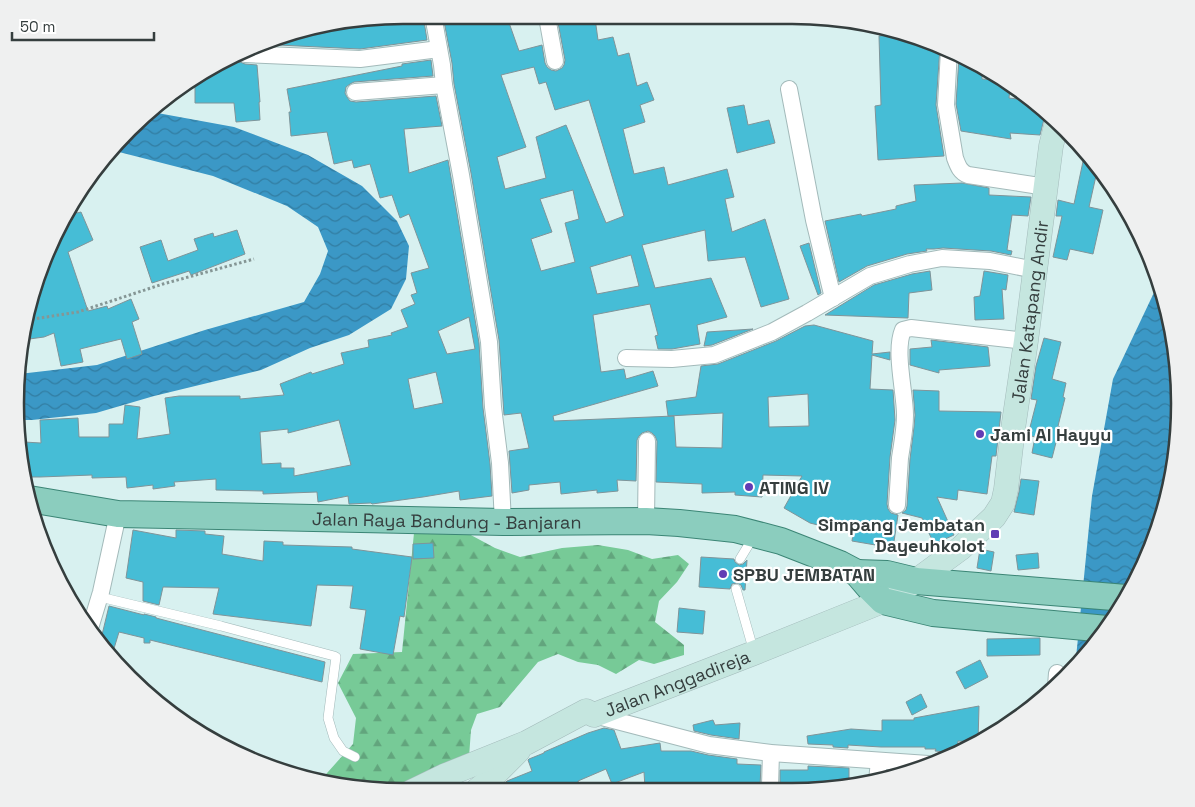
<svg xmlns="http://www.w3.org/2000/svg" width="1195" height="807" viewBox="0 0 1195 807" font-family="'Space Grotesk',sans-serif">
	<defs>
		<pattern id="forest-firs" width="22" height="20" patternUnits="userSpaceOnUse" patternTransform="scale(1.25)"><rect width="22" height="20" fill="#77ca97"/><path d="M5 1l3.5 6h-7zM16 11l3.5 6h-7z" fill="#62a57d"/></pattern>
		<pattern id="water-waves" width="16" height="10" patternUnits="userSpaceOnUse" patternTransform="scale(1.25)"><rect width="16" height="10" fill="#3b98c6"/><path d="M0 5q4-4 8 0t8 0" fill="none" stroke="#327da2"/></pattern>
	</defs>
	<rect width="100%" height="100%" fill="#d8f1f0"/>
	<!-- forest -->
	<path fill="url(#forest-firs)" d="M414,533L469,534L495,548L520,557L562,548L598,545L628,550L652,559L678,555L689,564L677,582L659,601L655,622L684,645V655L654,664L639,660L616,674L598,665L578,662L558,654L538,662L500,707L477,714L471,730L469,757L385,790L327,784L319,782L353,744L356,718L338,683L353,654L402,652Z"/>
	<!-- water -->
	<g fill="url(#water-waves)">
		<path d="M152,112L234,127L308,155L362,186L397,221L409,246L406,279L391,309L349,335L310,348L261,370L154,396L96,413L32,420H20L19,374L97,365L205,330L304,302L320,274L328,251L318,227L287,206L213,176L119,152L111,148Z"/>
		<path d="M1159,282L1173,328L1180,404L1172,480L1150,552L1114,620L1075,668L1092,496L1113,379Z"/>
	</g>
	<!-- building -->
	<g fill="#46bdd6" stroke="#7f9499" fill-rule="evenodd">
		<path d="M403,15H423L427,40L360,49L278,45L277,40L303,28L354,22V27L389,23L387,17Z"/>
		<path d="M443,16L507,17L519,51L542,45L545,63L547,67L551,70L556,71L562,68L564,65L565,60L557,17L595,18L598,40L613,37L618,56L629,53L637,86L647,82L654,100L640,105L645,122L623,129L634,174L664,167L668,185L727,169L734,197L725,199L732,232L765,219L789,299L761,307L745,257L708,261L705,230L642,245L655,288L711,278L727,317L697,325L700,344L672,349H658L655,336L658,335L650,304L593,315L601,372L624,369L626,379L653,371L658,386L553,416L554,421L674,416L676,447L722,448L723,413L668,416L666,401L696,397L701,366L718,364L776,341L805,326L814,325L873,341L872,354L890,352V360L872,355L870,389L893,390L895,420L890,457L887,504L888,509L891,513L898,515L893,548L852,541L853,534L810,523L784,508L802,476L763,475L762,497L735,495V492L702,493V484L656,482L657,441L655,436L652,433L648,431L642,433L639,436L637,440L636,481L617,480L618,491L597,493V490L561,494L560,482L529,485V490L512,493L509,451L529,448L521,413L504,415L499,340L471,173L454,84L452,63ZM534,67L539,84L546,82L555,110L589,100L624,216L606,223L566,125L536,137L546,178L505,189L497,157L526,147L501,75ZM573,190L579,219L565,223L575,262L541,271L531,239L552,232L540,199ZM631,255L639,286L597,294L590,267ZM808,394L809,426L769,427L768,397Z"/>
		<path d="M902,34L940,47L936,105L944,156L878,160L875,106L881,105L879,36Z"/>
		<path d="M959,57H966L982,68V79L999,80L1010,88L1009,98L1026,100L1046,114L1044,119L1040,135L1010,133L1011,139L961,131L956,104Z"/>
		<path d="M431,60L433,76L354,82L350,84L346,87L345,93L347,97L350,101L356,102L436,96L442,126L404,129L409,173L448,160L479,343L483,408L490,464L492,496L460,500L459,491L423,497L372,504L371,503L349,504L348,496L318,502L317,492L263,494V491L216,490V479L174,482L175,486L153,489V485L127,488L126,477L92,478V475L40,477H22L24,442L41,443L40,420L78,418L79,437H109V424H123L125,405L140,407L137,439L170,434L165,398L179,396H240V399L284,395L280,384L311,372L312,374L344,364L341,353L369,347L368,340L392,335L391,333L408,327L401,310L415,304L411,295L417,293L411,273L429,268L409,214L400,218L392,195L380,198L370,164L354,168L352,160L334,164L327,132L291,136L289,112H291L287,89L402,66V64ZM469,317L475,349L447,354L438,331ZM436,372L443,403L414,409L408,379ZM339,420L351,465L294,476V468H281V463L262,464L260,432L288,429V433Z"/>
		<path d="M230,61V64L240,62L245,64L257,65L260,102H259L260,120L236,122L234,103H195V77Z"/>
		<path d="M744,105L748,125L769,120L775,143L737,153L727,108Z"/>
		<path d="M1085,152L1098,167L1089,207L1103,210L1093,254L1070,249L1067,260L1053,257L1062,216H1056L1058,200L1074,204Z"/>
		<path d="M962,183L989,188V195L1031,197L1028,216L1012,215L1007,250L1012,251L1011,255L991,251L943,248L934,249H926L927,251L907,254L867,266L839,282L825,221L861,214L862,216L896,209V206L916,201L914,185Z"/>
		<path d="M75,206L77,213L81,212L93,240L68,252L88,311L107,306L108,309L131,299L139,319L132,322L142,354L127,359L121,339L80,349L83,362L61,366L54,333L44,337L22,340L45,255Z"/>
		<path d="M237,230L245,254L191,275L189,271L152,283L140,247L161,240L168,261L198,250L194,239L213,233L214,237Z"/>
		<path d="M809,243L821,293L818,295L800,246Z"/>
		<path d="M930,271L932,290L909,293L908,318L825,315L874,285L912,274Z"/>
		<path d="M984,271L1008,275L1006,290L1002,289L1004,319L975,320L974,297L980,296Z"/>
		<path d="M753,329L712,345L704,346L707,332Z"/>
		<path d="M1044,338L1061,342L1052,379L1066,383L1063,397L1065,398L1058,426L1060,427L1052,458L1032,453L1035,437L1028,435L1037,400L1031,399L1036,366Z"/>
		<path d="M931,340L988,347L990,366L939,370V373L910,365V349L932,347Z"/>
		<path d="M913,390L939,391V411L1001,412L996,456H992L987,494L958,490L957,500L937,497L954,535L934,544L922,518L902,513L906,510L907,506L910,459L914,427L915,415Z"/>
		<path d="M1021,479L1039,481L1034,515L1014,512L1019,492Z"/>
		<path d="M133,530L176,538V530L205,531V534L224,536L222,554L263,561L264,541L283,542V545L352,547V549L412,557L404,617L400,616L393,655L360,649L366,610L350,608L353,586L317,585L311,626L213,614L219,588L163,587L159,605L143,601V582L126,578Z"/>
		<path d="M433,543L434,558L413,559V544Z"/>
		<path d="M980,549L994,552L991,571L977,568Z"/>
		<path d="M1038,553L1039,568L1018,570L1016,555Z"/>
		<path d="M701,557L734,559L735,562L739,565L743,564L747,560L745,590H743L741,585L737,583L732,584L730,589L699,587Z"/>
		<path d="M109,606L144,615V614L156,617V618L325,662L322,682L150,640V643H144V638L119,632L112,655L101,639Z"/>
		<path d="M679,608L705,611L703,634L677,632Z"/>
		<path d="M1040,638V655L987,656V639Z"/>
		<path d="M980,660L988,677L965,689L956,672Z"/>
		<path d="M921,694L927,707L912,715L906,702Z"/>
		<path d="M979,706L978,742L958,741L957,753L935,751L936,749H925V747H881L848,745V748L833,747V745L808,744L807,736L851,729L882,731V720H914V718Z"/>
		<path d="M713,720L715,725L740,723L739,739L711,735L694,731L693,725Z"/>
		<path d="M604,728L614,730L621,749L660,743L661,751H691L708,755L737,759V764L761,765L760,786L645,788L644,772L612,784L606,769L578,781L580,789L498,790L507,781L532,771L528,760L529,759L544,753V752L588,733Z"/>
		<path d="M808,766L849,768V785L780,786V770H808Z"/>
	</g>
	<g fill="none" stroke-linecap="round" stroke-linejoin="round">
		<!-- lane casing -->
		<g stroke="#a3baba" stroke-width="10">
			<g id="lane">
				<path d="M740,559L754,536"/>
				<path d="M736,589L754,652"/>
				<path d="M100,597L221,626L334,656L336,657L328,718L334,738L343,751L355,757"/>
			</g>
		</g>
		<!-- street casing -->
		<g stroke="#a3baba" stroke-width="18">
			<g id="street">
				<path d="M433,15L442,65L444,85L461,175L489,342L493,407L500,463L503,522"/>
				<path d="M547,17L555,61"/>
				<path d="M949,50L946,105L955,158C958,166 960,172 968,175L1046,187"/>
				<path d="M245,54L360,59L439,49"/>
				<path d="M789,89L814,220L833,298"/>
				<path d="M355,92L444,85"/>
				<path d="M626,358L672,359L714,355L772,332L807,313L870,276L910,264L942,258L990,261L1035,270"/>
				<path d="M897,505C898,489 899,474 900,458C902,444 905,430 905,415C905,392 894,351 903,330L911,328L1026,341"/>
				<path d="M646,521L647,441"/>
				<path d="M91,625L101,592L118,514"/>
				<path d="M1056,686L1057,673"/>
				<path d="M594,715L709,745L771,753L928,764"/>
				<path d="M877,781L879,761"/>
				<path d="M770,786L771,753"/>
			</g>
		</g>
		<!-- secondary casing -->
		<g stroke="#a3baba" stroke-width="25">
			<g id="secondary">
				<path d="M476,791L485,784L518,751"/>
				<path id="s1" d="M411,792L444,776L526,743L586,711L594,715L754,653L883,601L916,581L961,548L994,517L1003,503L1006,489L1013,429L1026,341L1051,146L1057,122"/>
			</g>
		</g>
		<!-- primary casing -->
		<g stroke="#3b8575" stroke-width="28">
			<g id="primary">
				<path id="s2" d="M29,499L118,514L503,522L646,521L679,523L735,529L781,541L840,564L857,573L869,587L883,601L933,613L1107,629"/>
				<path d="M857,573L887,574L916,581L1126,598"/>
			</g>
		</g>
		<!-- path -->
		<path stroke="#859695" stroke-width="3" stroke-dasharray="2.5 2.5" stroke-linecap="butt" d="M27,320L78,312L163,284L254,259"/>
		<!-- lane -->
		<use href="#lane" stroke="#fff" stroke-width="9"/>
		<!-- street -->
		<use href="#street" stroke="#fff" stroke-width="16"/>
		<!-- secondary -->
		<use href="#secondary" stroke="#c5e6df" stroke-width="24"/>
		<!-- primary -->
		<use href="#primary" stroke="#8bcdbe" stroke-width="26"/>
	</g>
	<!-- markers -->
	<g fill="#613cb4" stroke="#fff" stroke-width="2">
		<circle cx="980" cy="434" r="5"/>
		<circle cx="749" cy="487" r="5"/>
		<rect x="990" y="529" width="10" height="10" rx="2.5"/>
		<circle cx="723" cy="574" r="5"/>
	</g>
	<g text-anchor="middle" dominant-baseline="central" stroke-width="4.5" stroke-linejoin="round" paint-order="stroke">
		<!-- street labels -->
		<g font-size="18" fill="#353e3e" stroke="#fff">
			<text stroke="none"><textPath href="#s1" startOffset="862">Jalan Katapang Andir</textPath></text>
			<text stroke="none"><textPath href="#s2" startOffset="419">Jalan Raya Bandung - Banjaran</textPath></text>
			<text stroke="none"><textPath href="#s1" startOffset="291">Jalan Anggadireja</textPath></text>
		</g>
		<!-- poi labels -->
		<g font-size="18" font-weight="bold" fill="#353e3e" stroke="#fff" text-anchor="start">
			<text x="990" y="434">Jami Al Hayyu</text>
			<text x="759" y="487">ATING IV</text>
			<text x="985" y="524" text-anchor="end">Simpang Jembatan<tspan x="985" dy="21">Dayeuhkolot</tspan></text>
			<text x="733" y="574">SPBU JEMBATAN</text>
		</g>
	</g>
	<!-- crop -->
	<path d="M0 0H1195V807H0ZM403 24H792A379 379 0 0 1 1171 403V404A379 379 0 0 1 792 783H403A379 379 0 0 1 24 404V403A379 379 0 0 1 403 24Z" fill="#eff0f0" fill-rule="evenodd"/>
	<path fill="none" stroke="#353e3e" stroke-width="2.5" d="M403 24H792A379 379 0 0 1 1171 403V404A379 379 0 0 1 792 783H403A379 379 0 0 1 24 404V403A379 379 0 0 1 403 24Z"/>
	<!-- scale -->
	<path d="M12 32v8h142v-8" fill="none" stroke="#353e3e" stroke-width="2.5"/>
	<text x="20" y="32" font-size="15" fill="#353e3e" stroke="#ffffff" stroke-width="4" paint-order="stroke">50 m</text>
</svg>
